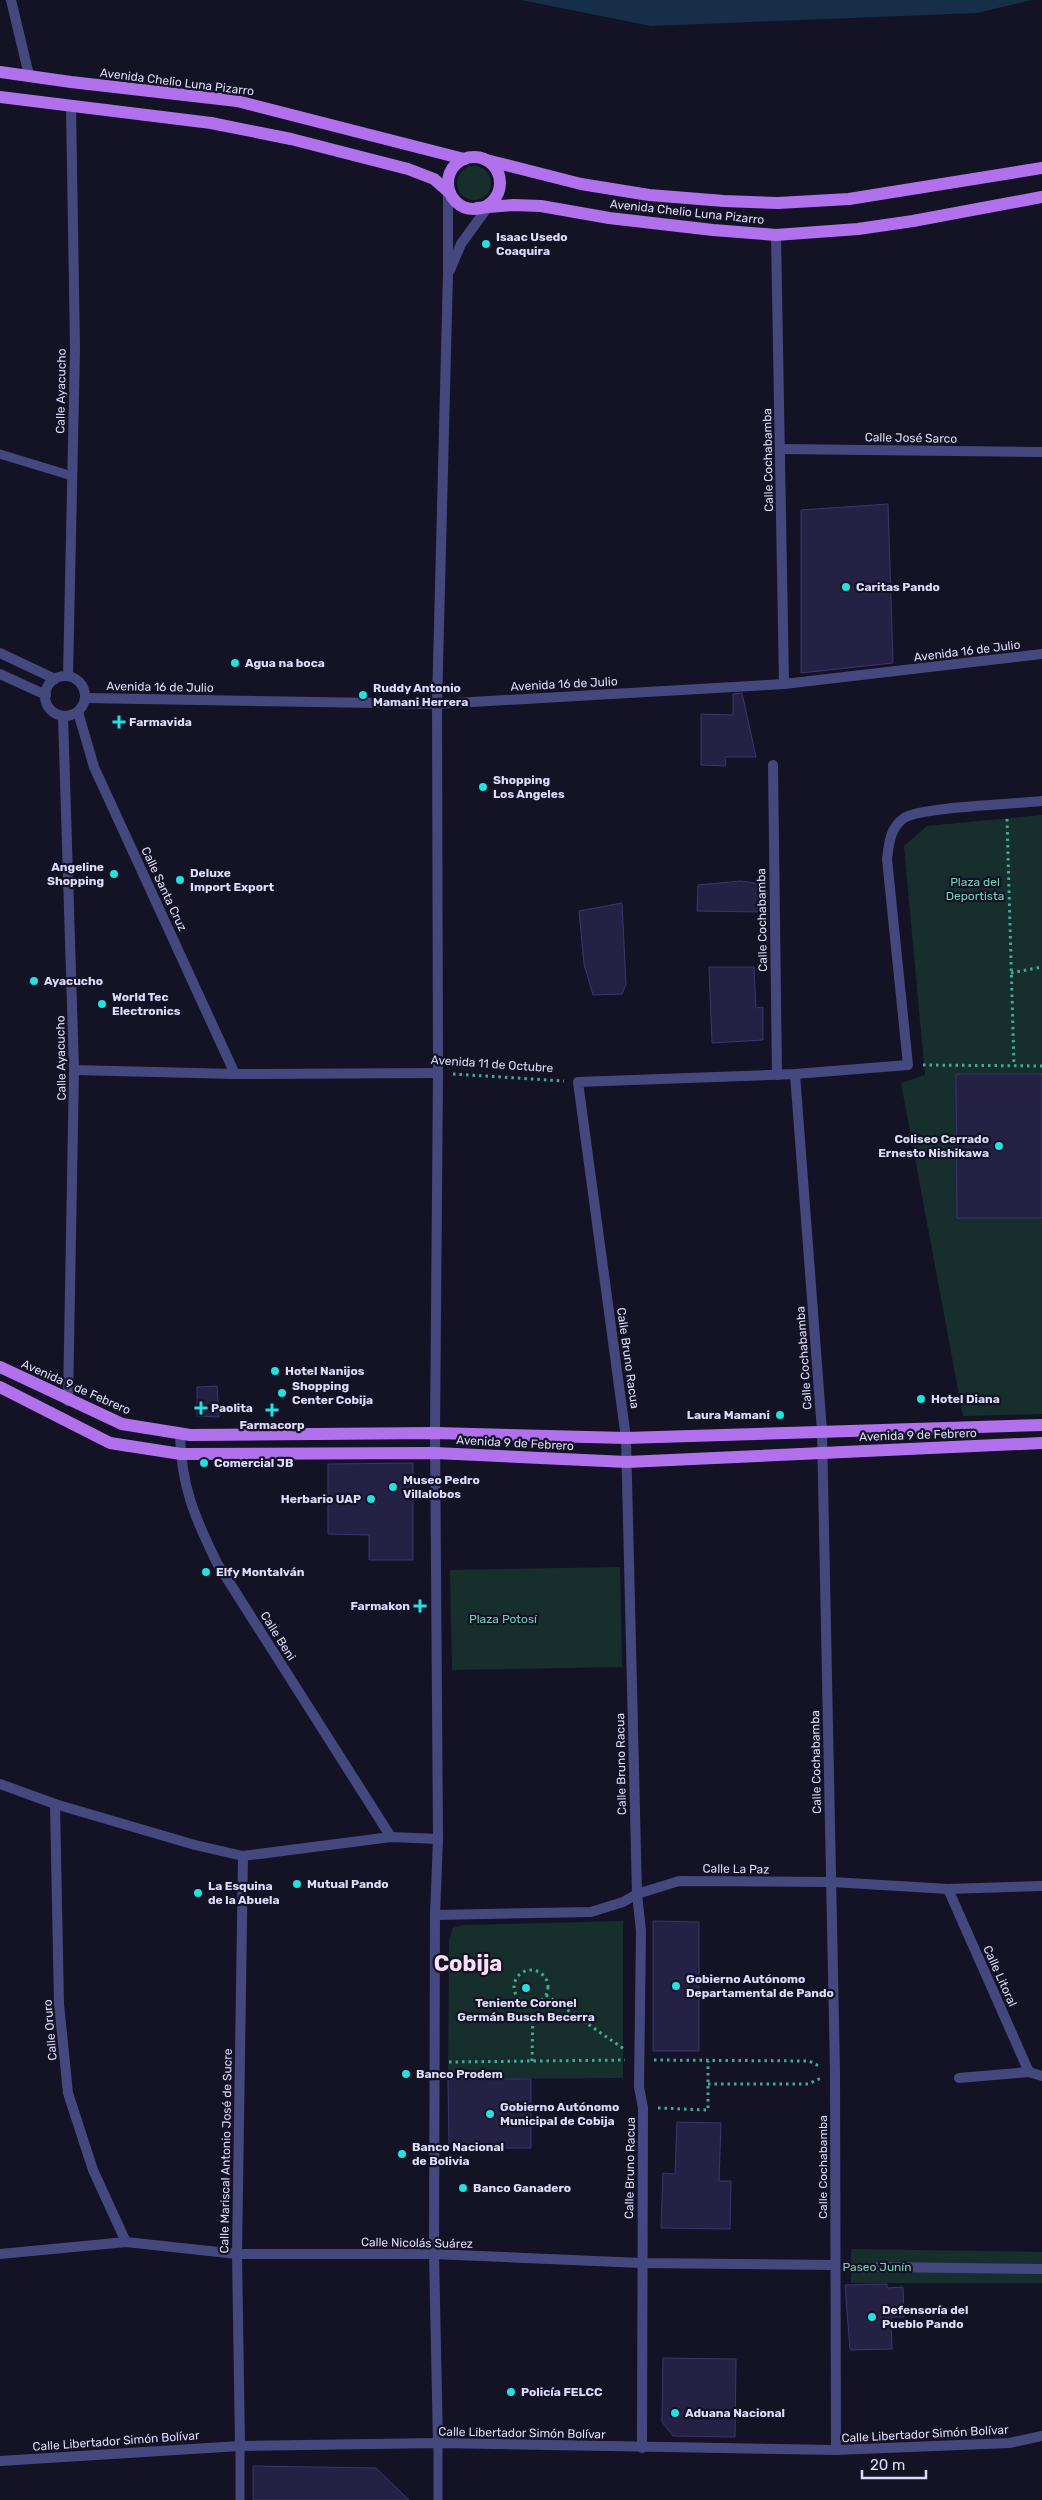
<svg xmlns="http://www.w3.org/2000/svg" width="1042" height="2500" viewBox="0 0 1042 2500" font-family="Rubik,sans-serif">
	<rect width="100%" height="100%" fill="#141326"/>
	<!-- green -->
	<g fill="#172f2c">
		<circle cx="474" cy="183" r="17"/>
		<path d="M1042,815V1414L963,1416L901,1083L925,1075L904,846L927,826Z"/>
		<path d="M620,1567L622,1667L452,1670L450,1570Z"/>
		<path d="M623,1921V2078L448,2079L449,1940L453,1928L463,1925Z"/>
		<path d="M851,2249L1042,2252V2283H851Z"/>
	</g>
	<!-- water -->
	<path fill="#162e47" d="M521,0H1032L977,13L651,26Z"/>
	<!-- building -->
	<g fill="#252145" stroke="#3b366e">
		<path d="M888,504L893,663L801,673V510Z"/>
		<path d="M742,693L756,757H725L726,766L701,765V714L733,715V694Z"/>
		<path d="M740,881L762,884L763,912L697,911L698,885Z"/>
		<path d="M622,903L626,984L622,994L593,995L584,964L579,911Z"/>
		<path d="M709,967H754L756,1008L763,1007V1040L712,1043Z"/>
		<path d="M956,1074H1042V1218H957Z"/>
		<path d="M217,1386L219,1417L197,1416V1387Z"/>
		<path d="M413,1463V1560H369V1535L328,1534V1464Z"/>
		<path d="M653,1921L699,1922V2051H653Z"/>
		<path d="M448,2079H531V2148H449Z"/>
		<path d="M677,2122L721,2123L719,2181H731L730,2229L661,2228L663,2173L675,2174Z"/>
		<path d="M887,2284V2288L903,2287L904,2317H891L892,2349L850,2350L845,2285Z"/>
		<path d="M663,2358L736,2359L735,2437L673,2436L662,2422Z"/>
		<path d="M253,2466L376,2468L409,2500H253Z"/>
	</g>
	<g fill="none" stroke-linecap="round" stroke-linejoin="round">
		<!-- path -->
		<g stroke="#40ab99" stroke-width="3" stroke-dasharray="2.5 4" stroke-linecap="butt">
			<path d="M1007,819L1014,1066"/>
			<path d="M1011,973L1042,967"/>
			<path d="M923,1065L1042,1066"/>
			<path d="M453,1074L564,1081"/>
			<circle cx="531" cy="1987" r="17"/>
			<path d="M546,1995L624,2049"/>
			<path d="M654,2060L809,2061L819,2066"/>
			<path d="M532,2061L533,2004"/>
			<path d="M449,2062L625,2060"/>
			<path d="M708,2084H808L821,2078"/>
			<path d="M658,2108L708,2110V2061"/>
			<path d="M850,2267H865"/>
		</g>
		<!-- lane -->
		<g stroke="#44487f" stroke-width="9">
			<path d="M0,454L72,476"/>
			<path d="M438,2443V2500"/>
			<path d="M240,2500V2446"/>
		</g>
		<!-- street -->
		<g stroke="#44487f" stroke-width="10">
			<path d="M11,0L29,75"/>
			<path d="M776,235L784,684"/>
			<path d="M450,270L461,244L490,204"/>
			<path d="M780,449L1042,452"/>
			<path d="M0,653L55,679"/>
			<path d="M0,674L46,695"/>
			<path d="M68,676L75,349L71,106"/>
			<circle cx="65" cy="696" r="20"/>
			<path d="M85,698L437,704L784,684L1042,654"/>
			<path d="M78,712L94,767L235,1074"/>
			<path d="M63,716L74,1070L68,1401"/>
			<path d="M773,765L777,1075"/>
			<path d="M74,1070L235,1074L438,1073"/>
			<path d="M795,1074L822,1431L835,2072L836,2450"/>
			<path d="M180,1435C181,1486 195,1518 217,1563L391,1837"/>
			<path d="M0,1784L55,1804L195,1845L243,1856L391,1837L438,1839"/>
			<path d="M55,1804L59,2004L68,2093L93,2170L126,2242"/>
			<path d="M948,1889L1029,2072"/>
			<path d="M435,1915L591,1912L623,1902L637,1894L679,1881L832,1882L948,1889L1042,1886"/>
			<path d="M959,2078L1029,2072L1042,2076"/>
			<path d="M0,2254L126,2242L237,2254H434L641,2263L835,2265"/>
			<path d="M878,2267L1042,2269"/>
			<path d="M438,2443L434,2254L435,1915L438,1839L435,1433L438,1073L437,704L448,273V187"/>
			<path d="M240,2446L237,2254L243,1856"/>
			<path d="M642,2448L643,2108L639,2087L641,1931L637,1894L626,1438L578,1082L795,1074L908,1065L887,859C889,843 890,828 904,818C920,807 1016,804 1042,801"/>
			<path d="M0,2461L240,2446L438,2443L836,2450L1009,2443L1042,2436"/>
		</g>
		<!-- primary -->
		<g stroke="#b171ed" stroke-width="12">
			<path d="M0,72L71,82L237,101L464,159"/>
			<path d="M0,97L211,123L291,139L408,169L434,179L450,193"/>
			<circle cx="474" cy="183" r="26"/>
			<path d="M486,160L581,184L649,195L724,201L778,203L849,199L1042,168"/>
			<path d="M477,208L513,205L541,206L609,218L713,230L776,235L858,229L913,221L1042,197"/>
			<path d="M0,1367L122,1424L190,1435L435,1433L626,1438L1042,1425"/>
			<path d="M0,1387L110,1443L181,1454L435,1453L627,1462L1042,1443"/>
		</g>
	</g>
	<!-- markers -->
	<g fill="#21e2e0" stroke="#141326" stroke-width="2">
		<circle cx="486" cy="244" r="5"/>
		<circle cx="846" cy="587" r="5"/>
		<circle cx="235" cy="663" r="5"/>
		<circle cx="363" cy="695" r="5"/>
		<path d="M116.5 714.5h5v5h5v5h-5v5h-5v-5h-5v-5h5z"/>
		<circle cx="483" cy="787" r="5"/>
		<circle cx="114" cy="874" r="5"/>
		<circle cx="180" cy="880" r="5"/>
		<circle cx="34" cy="981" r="5"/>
		<circle cx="102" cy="1004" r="5"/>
		<circle cx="999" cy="1146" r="5"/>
		<circle cx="275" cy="1371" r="5"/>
		<circle cx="282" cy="1393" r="5"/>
		<circle cx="921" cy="1399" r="5"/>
		<path d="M198.5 1400.5h5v5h5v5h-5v5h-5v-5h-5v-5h5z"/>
		<path d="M269.5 1402.5h5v5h5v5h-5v5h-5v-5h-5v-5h5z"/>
		<circle cx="780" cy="1415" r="5"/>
		<circle cx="204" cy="1463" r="5"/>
		<circle cx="393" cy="1487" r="5"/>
		<circle cx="371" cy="1499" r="5"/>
		<circle cx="206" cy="1572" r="5"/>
		<path d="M417.5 1598.5h5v5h5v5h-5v5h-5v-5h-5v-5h5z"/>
		<circle cx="297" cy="1884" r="5"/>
		<circle cx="198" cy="1893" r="5"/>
		<circle cx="676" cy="1986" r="5"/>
		<circle cx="526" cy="1988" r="5"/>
		<circle cx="406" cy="2074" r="5"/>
		<circle cx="490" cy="2114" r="5"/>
		<circle cx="402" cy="2154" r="5"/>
		<circle cx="463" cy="2188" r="5"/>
		<circle cx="872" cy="2317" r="5"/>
		<circle cx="511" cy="2392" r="5"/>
		<circle cx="675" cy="2413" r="5"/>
	</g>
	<g text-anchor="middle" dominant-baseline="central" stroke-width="4.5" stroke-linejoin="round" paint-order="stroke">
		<!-- street labels -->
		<g font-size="12" fill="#dcdcfa" stroke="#141326">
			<text transform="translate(177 82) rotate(7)">Avenida Chelio Luna Pizarro</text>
			<text transform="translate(687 212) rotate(6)">Avenida Chelio Luna Pizarro</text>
			<text transform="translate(61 391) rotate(-89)">Calle Ayacucho</text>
			<text transform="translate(911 438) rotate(1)">Calle José Sarco</text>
			<text transform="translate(768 460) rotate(-91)">Calle Cochabamba</text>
			<text transform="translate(967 651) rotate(-7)">Avenida 16 de Julio</text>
			<text transform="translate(564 684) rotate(-3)">Avenida 16 de Julio</text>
			<text transform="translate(160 687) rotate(1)">Avenida 16 de Julio</text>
			<text transform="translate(164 889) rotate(65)">Calle Santa Cruz</text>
			<text transform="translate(762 920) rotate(-91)">Calle Cochabamba</text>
			<text transform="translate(61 1058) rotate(-91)">Calle Ayacucho</text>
			<text transform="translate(492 1064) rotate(4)">Avenida 11 de Octubre</text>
			<text transform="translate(628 1358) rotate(82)">Calle Bruno Racua</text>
			<text transform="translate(804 1358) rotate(-94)">Calle Cochabamba</text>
			<text transform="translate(76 1387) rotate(24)">Avenida 9 de Febrero</text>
			<text transform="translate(918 1435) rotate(-2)">Avenida 9 de Febrero</text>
			<text transform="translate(515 1443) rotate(3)">Avenida 9 de Febrero</text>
			<text transform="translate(278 1636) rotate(58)">Calle Beni</text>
			<text transform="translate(816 1762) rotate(-91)">Calle Cochabamba</text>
			<text transform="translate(621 1764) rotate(-91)">Calle Bruno Racua</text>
			<text transform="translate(736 1869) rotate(1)">Calle La Paz</text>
			<text transform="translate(1000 1976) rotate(66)">Calle Litoral</text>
			<text transform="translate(50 2030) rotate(-95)">Calle Oruro</text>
			<text transform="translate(226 2151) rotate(-89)">Calle Mariscal Antonio José de Sucre</text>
			<text transform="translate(823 2167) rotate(-90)">Calle Cochabamba</text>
			<text transform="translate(630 2168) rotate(-89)">Calle Bruno Racua</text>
			<text transform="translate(417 2243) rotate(1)">Calle Nicolás Suárez</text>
			<text transform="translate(522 2433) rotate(1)">Calle Libertador Simón Bolívar</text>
			<text transform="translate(925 2434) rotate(-3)">Calle Libertador Simón Bolívar</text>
			<text transform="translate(116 2441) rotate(-4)">Calle Libertador Simón Bolívar</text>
		</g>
		<!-- poi labels -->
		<g font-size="12" font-weight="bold" fill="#dcdcfa" stroke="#141326" text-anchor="start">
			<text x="496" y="237">Isaac Usedo<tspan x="496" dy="14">Coaquira</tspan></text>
			<text x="856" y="587">Caritas Pando</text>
			<text x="245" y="663">Agua na boca</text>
			<text x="373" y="688">Ruddy Antonio<tspan x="373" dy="14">Mamani Herrera</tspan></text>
			<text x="129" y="722">Farmavida</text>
			<text x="493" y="780">Shopping<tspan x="493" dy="14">Los Angeles</tspan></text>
			<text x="104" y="867" text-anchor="end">Angeline<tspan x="104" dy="14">Shopping</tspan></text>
			<text x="190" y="873">Deluxe<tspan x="190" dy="14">Import Export</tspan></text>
			<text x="44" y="981">Ayacucho</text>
			<text x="112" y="997">World Tec<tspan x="112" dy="14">Electronics</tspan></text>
			<text x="989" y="1139" text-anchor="end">Coliseo Cerrado<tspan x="989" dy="14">Ernesto Nishikawa</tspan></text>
			<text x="285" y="1371">Hotel Nanijos</text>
			<text x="292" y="1386">Shopping<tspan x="292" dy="14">Center Cobija</tspan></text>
			<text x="931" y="1399">Hotel Diana</text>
			<text x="211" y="1408">Paolita</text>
			<text x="770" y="1415" text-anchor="end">Laura Mamani</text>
			<text x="272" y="1425" text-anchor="middle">Farmacorp</text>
			<text x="214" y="1463">Comercial JB</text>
			<text x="403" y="1480">Museo Pedro<tspan x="403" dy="14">Villalobos</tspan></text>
			<text x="361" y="1499" text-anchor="end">Herbario UAP</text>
			<text x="216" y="1572">Elfy Montalván</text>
			<text x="410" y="1606" text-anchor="end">Farmakon</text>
			<text x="307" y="1884">Mutual Pando</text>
			<text x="208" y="1886">La Esquina<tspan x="208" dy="14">de la Abuela</tspan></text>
			<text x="686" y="1979">Gobierno Autónomo<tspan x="686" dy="14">Departamental de Pando</tspan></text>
			<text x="526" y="2003" text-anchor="middle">Teniente Coronel<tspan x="526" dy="14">Germán Busch Becerra</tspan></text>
			<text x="416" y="2074">Banco Prodem</text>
			<text x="500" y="2107">Gobierno Autónomo<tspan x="500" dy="14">Municipal de Cobija</tspan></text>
			<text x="412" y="2147">Banco Nacional<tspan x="412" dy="14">de Bolivia</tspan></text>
			<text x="473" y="2188">Banco Ganadero</text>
			<text x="882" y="2310">Defensoría del<tspan x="882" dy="14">Pueblo Pando</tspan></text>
			<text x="521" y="2392">Policía FELCC</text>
			<text x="685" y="2413">Aduana Nacional</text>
		</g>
		<!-- park labels -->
		<g font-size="12" fill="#71d2af" stroke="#141326">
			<text x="975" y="882">Plaza del<tspan x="975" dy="14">Deportista</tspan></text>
			<text x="503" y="1619">Plaza Potosí</text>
			<text x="877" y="2267">Paseo Junín</text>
		</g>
		<!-- town labels -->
		<g font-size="22" font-weight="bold" fill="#fbdef3" stroke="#141326">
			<text x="468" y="1963">Cobija</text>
		</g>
	</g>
	<!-- scale -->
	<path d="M862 2470v8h64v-8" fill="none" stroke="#dcdcfa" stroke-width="2.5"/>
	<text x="870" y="2470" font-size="15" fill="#dcdcfa" stroke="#141326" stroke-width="4" paint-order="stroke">20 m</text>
</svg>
